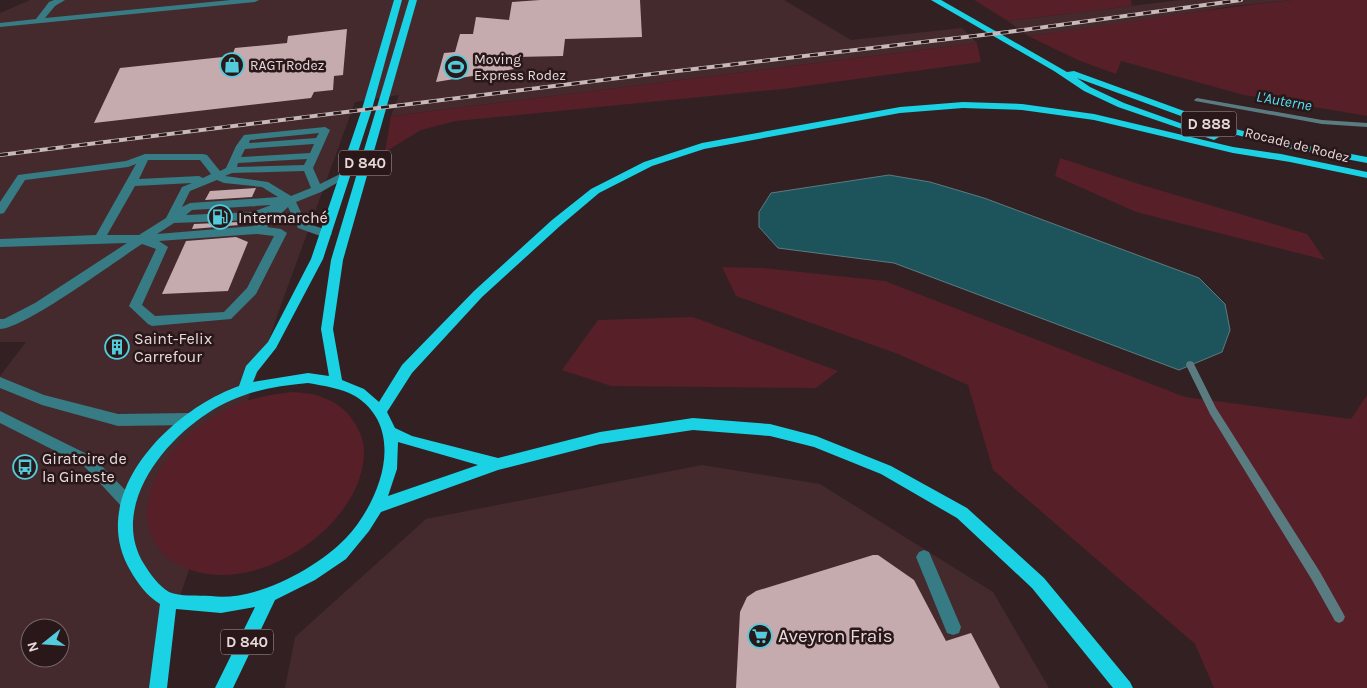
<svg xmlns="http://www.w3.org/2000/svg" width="1367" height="688" viewBox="0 0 1367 688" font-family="Karla,sans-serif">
	<rect width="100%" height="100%" fill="#332022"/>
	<!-- built -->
	<g fill="#442a2d" fill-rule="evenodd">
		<path d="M30,0H784L851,40L962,28L977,43L391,116L399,95L355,102L281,305L148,688H0V376L26,342H0V13ZM30,628H60V658H30Z"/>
		<path d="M1181,0H1293L1232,6L1123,24L1028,36L1008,21Z"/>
		<path d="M702,465L820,484L993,592L1049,688H285L295,637L426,519Z"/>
	</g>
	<!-- green -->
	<g fill="#571f28">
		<path d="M974,0H1131L1132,6L1008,21Z"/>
		<path d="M1293,0H1367V116L1244,95L1121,61L1116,74L1080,61L1028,36C1116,25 1204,9 1293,0Z"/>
		<path d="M977,43L981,62L783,89L456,121L421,130L385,152L391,116Z"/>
		<path d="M1060,158L1142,185L1307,234L1325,260L1136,212L1055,176Z"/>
		<path d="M722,267L763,268L885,281L1185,397L1351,419L1367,395V688H1214L1195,644L993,470L968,385L898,354L736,296Z"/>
		<path d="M693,317L838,371L816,388L611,386L562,370L598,320Z"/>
		<path d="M293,392C302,393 311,393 319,396C337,402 350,412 358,429C366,443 365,458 361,473C345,535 256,591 194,571C137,554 136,498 169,456C181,441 195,428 211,418C236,401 264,395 293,392Z"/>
	</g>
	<!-- water -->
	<path fill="#1d535a" stroke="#5a7c81" d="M889,175L930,182L984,198L1199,278L1225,304L1230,330L1222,352L1179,370L894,263L778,248L759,227V212L771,193Z"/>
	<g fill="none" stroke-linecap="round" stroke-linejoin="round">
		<!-- stream -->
		<g fill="#5a7c81" fill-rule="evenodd">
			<path d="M1197,98L1322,120L1367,123V127L1322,124L1195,101L1194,100Z"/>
			<path d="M1190,361L1193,362L1216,408L1320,572L1343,613L1345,617L1343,621L1339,623L1335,621L1312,580L1210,414L1186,365L1187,362Z"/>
		</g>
	</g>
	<!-- building -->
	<g fill="#c5abad">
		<path d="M540,0H640L642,37L565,39L563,56L516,57L514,69L436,82L444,53L455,52L460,34H473L476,17L509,20L512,2Z"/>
		<path d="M347,29L343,75L334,76L333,90L314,92L311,98L94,123L120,68L232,56L235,48L287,43L288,36Z"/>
		<path d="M256,188L252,197L205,200L210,191Z"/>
		<path d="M240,222L239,225L192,229L194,224Z"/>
		<path d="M236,237L248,242L228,291L162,294L186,241Z"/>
		<path d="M873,555H878L914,580L946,641L971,633L1000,688H736L740,612L747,597L756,591Z"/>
	</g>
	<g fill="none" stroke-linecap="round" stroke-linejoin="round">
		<!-- minor -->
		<g fill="#377b84" fill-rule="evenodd">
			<path d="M54,0H65L55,6L45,18L231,0H259L255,2L0,27V23L36,19L49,2Z"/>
			<path d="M325,127L330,130L313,168L320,184L342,173H350L351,175L321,192L296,202L306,223L330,231L332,234L326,238L298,228L288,207L267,227L281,229L287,233L256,294L231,319L152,326L148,324L129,306L156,249L142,244C117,260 24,329 0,329V319H4L35,303L127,243L0,247V239L96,235L136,164L128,167L25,180L4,213L0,214V202L18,175L126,161L145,154H203L207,155L220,171L226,168L236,146L244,135ZM319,133L316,138L249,143L250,140ZM314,144L310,153L241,157L245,149ZM307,159L304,165L237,167L238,163ZM148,160H200L211,174L203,178L199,176L139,179ZM304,171L311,188L291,196L268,182L225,176L232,173ZM217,180L224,183L262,187L278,197L190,203L182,207L190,191ZM192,183L182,187L166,218L139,235H107L135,186ZM271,205L253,212L186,215L192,210ZM267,215L254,226L157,234L174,223L255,220ZM257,234L274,236L247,288L224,312L155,316L142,305L168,247L159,241Z"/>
			<path d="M0,377L44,395L118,414L189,413L194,415L196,419L194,423L189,425L118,426L42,405L0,388Z"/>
			<path d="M0,411L93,457L133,498L135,503L133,508L128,510L123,508L83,465L0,423Z"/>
			<path d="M924,550L929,552L961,627L959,633L953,635L947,633L916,557L919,552Z"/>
		</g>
		<!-- major -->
		<g fill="#1bd1e4" fill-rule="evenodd">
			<path d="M394,0H402L372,109L323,259L276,348L257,372L253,382L308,373L329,376L321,329L331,260L409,0H417L343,260L333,329L342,380L364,389L379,402L402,365L474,291L552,220L591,189L644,162L702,143L900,107L963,102L1022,104L1094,114L1233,147L1281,154L1367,172V178L1290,162L1233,153L1094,120L1022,110L963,108L900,113L704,149L652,166L599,193L560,226L482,297L412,373L387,412L395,428L412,436L498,458L600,432L693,418L770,424L816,436L891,466L967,508L1044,578L1130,682L1133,688H1113L1032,588L957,518L881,474L814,447L770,436L693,430L600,444L498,470L381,512L369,531L346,559L315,580L275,600L233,688H215L255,607L221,613L176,609L167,688H149L160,604C147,596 138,584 130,570C86,494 171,410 239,386L246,366L268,342L311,259L362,109ZM308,383C324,386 341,388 355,396C408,429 380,502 346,538C316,569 255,602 211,596C198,595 180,597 169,592C159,586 150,574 144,564C110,509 161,443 208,413C238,393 272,386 308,383ZM398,442L478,465L388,496L397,469Z"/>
			<path d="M931,0H941L1067,72L1074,71L1228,127L1282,141L1367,157V163L1282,147L1222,131L1077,78L1090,87L1124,103L1219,137L1214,140L1211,139L1118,107L1084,91L1054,71Z"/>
		</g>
		<!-- rail casing -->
		<g stroke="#c7b9ba" stroke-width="4">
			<path id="rail" d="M0,155L635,76L1008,32L1241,0"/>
		</g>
		<!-- rail -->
		<use href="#rail" stroke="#291719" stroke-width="2.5" stroke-dasharray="8" stroke-linecap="butt"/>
	</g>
	<!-- icons -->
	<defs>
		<g id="shop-ring" transform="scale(1.25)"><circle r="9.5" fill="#291719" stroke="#53cbda" stroke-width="1.5"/><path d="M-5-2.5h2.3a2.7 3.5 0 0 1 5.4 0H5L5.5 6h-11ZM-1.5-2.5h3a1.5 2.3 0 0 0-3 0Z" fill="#53cbda"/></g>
		<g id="stadium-ring" transform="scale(1.25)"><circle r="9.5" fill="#291719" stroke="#53cbda" stroke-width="1.5"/><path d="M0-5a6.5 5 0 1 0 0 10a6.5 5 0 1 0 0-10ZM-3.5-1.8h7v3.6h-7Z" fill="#53cbda"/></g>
		<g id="fuel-ring" transform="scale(1.25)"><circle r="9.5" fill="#291719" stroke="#53cbda" stroke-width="1.5"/><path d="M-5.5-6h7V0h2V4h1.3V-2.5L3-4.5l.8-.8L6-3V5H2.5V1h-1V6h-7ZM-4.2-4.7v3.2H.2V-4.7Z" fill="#53cbda"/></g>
		<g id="building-ring" transform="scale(1.25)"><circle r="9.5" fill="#291719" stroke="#53cbda" stroke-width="1.5"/><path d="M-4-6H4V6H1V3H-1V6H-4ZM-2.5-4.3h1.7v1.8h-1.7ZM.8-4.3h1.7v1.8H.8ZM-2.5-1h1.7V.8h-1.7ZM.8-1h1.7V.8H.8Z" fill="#53cbda"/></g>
		<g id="bus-ring" transform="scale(1.25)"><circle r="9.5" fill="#291719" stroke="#53cbda" stroke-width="1.5"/><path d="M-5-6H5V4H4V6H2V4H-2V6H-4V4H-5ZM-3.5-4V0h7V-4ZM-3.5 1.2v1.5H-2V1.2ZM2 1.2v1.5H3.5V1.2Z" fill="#53cbda"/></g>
		<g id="supermarket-ring" transform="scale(1.25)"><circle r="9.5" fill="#291719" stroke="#53cbda" stroke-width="1.5"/><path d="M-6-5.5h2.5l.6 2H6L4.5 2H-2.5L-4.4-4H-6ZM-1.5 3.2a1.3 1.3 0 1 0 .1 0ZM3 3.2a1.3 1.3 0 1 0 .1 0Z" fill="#53cbda"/></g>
	</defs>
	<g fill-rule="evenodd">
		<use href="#shop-ring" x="232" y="65"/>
		<use href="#stadium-ring" x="456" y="67"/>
		<use href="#fuel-ring" x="220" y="217"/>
		<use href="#building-ring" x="117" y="347"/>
		<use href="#bus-ring" x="25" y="467"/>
		<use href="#supermarket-ring" x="760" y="636"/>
	</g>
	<g text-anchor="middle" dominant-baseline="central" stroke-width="5" stroke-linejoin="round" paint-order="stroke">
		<!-- far-poi labels -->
		<g font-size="14" fill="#e7dadb" stroke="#291719" text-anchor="start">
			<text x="474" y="59">Moving<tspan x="474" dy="16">Express Rodez</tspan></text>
			<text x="250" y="65">RAGT Rodez</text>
		</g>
		<!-- far-street labels -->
		<g font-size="14" fill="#e7dadb" stroke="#291719">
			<text transform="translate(1297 145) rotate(14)">Rocade de Rodez</text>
		</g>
		<!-- far-water labels -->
		<g font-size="15" font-style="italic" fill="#51e4f7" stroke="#291719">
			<text transform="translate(1284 101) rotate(10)">L'Auterne</text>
		</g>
		<!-- shield labels -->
		<g fill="#291719" stroke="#aea0a1" stroke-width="1">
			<rect x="1181.5" y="111.5" width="55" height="25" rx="4"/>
			<rect x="339" y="150.5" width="52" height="25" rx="4"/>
			<rect x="221" y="629.5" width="52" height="25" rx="4"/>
		</g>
		<g font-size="15" font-weight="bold" fill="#e7dadb">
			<text x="1209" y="124">D 888</text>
			<text x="365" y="163">D 840</text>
			<text x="247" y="642">D 840</text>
		</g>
		<!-- poi labels -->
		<g font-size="16" fill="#e7dadb" stroke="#291719" text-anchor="start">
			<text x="238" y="217">Intermarché</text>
			<text x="134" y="338">Saint-Felix<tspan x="134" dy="18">Carrefour</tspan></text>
			<text x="42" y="458">Giratoire de<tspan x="42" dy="18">la Gineste</tspan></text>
		</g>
		<!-- near-poi labels -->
		<g font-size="19" fill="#e7dadb" stroke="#291719" text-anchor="start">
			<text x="778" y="636">Aveyron Frais</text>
		</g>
	</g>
	<!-- north arrow -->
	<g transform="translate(45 643) rotate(253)"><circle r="24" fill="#291719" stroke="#756567"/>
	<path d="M0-4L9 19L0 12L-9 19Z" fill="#53cbda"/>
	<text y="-8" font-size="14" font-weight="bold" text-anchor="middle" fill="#e7dadb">N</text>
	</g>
</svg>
